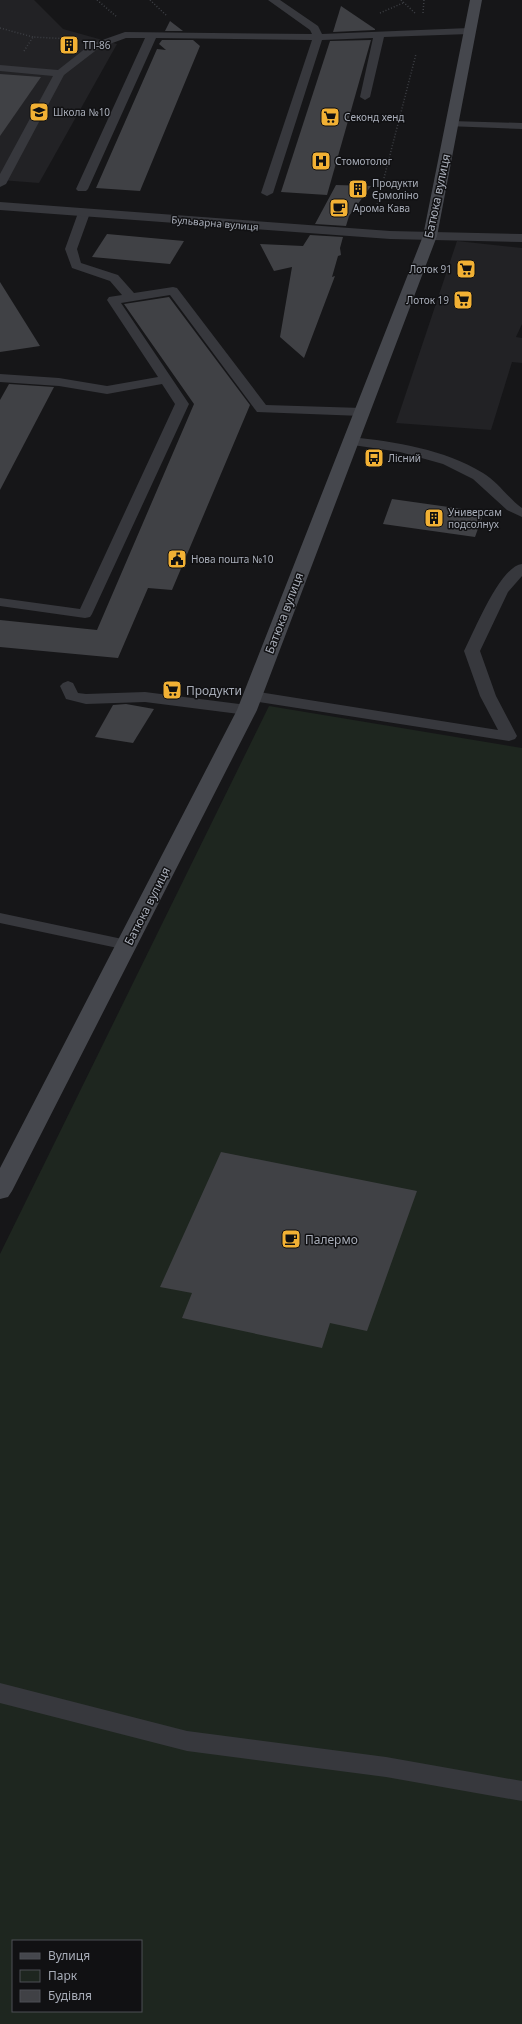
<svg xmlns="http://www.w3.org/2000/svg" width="522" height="2024" viewBox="0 0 522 2024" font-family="'Noto Sans',sans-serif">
	<rect width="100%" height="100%" fill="#161618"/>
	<!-- built -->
	<g fill="#222225">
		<path d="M0,0H34L63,29L117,44L39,183L0,180Z"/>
		<path d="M457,241L522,248V324L516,337L522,338V363L512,362L491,430L396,423Z"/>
	</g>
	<!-- green -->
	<path fill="#1e261f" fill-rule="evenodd" d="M269,706L522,748V2024H0V1254ZM13,1941H141V2011H13Z"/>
	<!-- building -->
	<g fill="#404145">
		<path d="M341,6L375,29V30L333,32Z"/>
		<path d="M170,21L183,31H165Z"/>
		<path d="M162,40H193L200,46L140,191L96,188L157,49L166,50L159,44Z"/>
		<path d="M371,40L327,195L281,192L330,41Z"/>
		<path d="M0,74L41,77L0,136Z"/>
		<path d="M336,185L371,186L349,216L346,226L315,224Z"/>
		<path d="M107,234L184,241L170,264L92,257Z"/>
		<path d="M310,235L343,237L340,248L341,255L338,256L332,277L335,276L304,358L280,337L292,267L274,271L260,244L303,246Z"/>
		<path d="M0,282L40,346L0,352Z"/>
		<path d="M169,297L250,405L172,590L148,588L118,658L0,647V620L97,630L194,404L124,304Z"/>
		<path d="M9,384L54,387L0,490V400Z"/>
		<path d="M392,499L484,512L475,537L383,524Z"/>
		<path d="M126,704L154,709L133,743L95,737L113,705Z"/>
		<path d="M221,1152L417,1191L367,1331L330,1323L322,1348L182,1318L192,1293L160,1287Z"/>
	</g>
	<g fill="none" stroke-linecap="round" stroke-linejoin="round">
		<!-- path -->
		<g stroke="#3d3f44" stroke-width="1.5" stroke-dasharray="1 2" stroke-linecap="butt">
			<path d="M97,0L117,17"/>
			<path d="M150,0L167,16"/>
			<path d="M401,0L415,13"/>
			<path d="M380,13L403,3"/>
			<path d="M423,13L424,0"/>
			<path d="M0,28L33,37"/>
			<path d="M24,51L33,37L70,39"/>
			<path d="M375,213L416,54"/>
		</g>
		<!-- lane -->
		<g fill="#37383d" fill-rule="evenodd">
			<path d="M268,0H280L318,26L322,34L469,28L474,31L469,34L384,37L370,97L365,100L360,97L373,38L322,40L273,193L267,196L261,193L312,40L156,38L88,189L86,191H78L76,189L145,38H126L99,48L64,75L6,184L0,187V174L53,76L0,71V65L58,70L91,44L125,32L312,34L310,30Z"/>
			<path d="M451,121L522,123V129L447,126L446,124L447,122Z"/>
			<path d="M84,210L90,213L77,249L81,263L118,275L134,293L173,287L177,288L266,405L362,408L369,412L362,416L257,412L170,295L121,303L189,404L92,614L90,617L85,618L0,606V598L80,609L175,404L162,384L107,394L59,386L0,382V374L59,378L107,386L158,377L107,300L109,297L122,295L110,281L72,268L65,249L78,213Z"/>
			<path d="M351,437C396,442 444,449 483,473C498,482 508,498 522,508V517L507,510L473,479L443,464L400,452L346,444L344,441L346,438Z"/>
			<path d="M522,564V576L508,592L480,651L496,696L517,736L515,739L509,741L253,701L248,699L245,696L248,693L253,691L498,730L480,696L464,651C474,632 500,566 522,564Z"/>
			<path d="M68,681L73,683L78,693L86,694L145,692L247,705L253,707L255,710L253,713L247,715L145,702L86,704L66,699L60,686L63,683Z"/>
			<path d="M0,913L127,940L133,941L136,945L133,949L127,950L0,923Z"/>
			<path d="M0,1683L187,1731L386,1757L522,1781V1801L386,1777L187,1751L0,1703Z"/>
		</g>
		<!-- street -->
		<path fill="#37383d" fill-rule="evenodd" d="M0,202L390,231L522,234V242L390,239L0,210Z"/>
		<!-- secondary -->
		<path fill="#45474d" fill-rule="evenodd" d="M470,0H482L437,236L257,710L12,1191L8,1197L0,1199V1168L237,710L423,236Z"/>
	</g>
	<!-- icons -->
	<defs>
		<g id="building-square" transform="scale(1)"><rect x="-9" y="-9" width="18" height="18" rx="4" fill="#f2b134" stroke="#111113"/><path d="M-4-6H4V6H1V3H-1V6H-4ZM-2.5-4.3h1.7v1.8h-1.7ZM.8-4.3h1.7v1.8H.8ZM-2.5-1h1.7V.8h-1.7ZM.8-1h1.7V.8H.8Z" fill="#111"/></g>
		<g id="school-square" transform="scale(1)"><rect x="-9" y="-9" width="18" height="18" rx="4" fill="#f2b134" stroke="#111113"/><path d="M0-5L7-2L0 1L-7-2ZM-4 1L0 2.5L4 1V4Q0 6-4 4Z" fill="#111"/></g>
		<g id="supermarket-square" transform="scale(1)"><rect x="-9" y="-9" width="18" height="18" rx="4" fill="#f2b134" stroke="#111113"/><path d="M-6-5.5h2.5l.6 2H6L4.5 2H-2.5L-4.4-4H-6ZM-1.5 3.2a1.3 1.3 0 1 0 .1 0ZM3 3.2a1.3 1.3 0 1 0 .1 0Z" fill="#111"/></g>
		<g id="hospital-square" transform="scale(1)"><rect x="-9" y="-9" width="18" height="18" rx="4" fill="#f2b134" stroke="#111113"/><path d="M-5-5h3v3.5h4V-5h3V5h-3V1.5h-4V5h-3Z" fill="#111"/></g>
		<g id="cafe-square" transform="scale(1)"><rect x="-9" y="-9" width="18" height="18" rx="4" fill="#f2b134" stroke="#111113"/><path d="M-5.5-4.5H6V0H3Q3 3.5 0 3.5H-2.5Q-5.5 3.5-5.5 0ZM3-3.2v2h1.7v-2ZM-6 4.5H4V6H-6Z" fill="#111"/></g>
		<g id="bus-square" transform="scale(1)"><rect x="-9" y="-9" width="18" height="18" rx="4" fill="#f2b134" stroke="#111113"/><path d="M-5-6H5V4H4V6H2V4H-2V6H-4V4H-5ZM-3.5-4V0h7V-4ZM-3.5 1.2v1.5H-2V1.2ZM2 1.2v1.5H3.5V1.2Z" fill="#111"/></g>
		<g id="civic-square" transform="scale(1)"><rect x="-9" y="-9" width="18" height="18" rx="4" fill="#f2b134" stroke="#111113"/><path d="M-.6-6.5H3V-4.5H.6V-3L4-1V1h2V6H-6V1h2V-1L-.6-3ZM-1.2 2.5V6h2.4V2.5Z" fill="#111"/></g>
	</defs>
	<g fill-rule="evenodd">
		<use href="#building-square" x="69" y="45"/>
		<use href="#school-square" x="39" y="112"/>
		<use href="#supermarket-square" x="330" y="117"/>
		<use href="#hospital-square" x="321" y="161"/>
		<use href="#building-square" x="358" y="189"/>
		<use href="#cafe-square" x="339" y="208"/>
		<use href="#supermarket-square" x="466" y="269"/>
		<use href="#supermarket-square" x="463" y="300"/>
		<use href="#bus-square" x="374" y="458"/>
		<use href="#building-square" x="434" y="518"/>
		<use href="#civic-square" x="177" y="559"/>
		<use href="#supermarket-square" x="172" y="690"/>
		<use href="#cafe-square" x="291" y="1239"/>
	</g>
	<g text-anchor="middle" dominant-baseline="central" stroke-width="3" stroke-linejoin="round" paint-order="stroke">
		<!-- far-poi labels -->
		<g font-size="10" fill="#a8adb8" stroke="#111113" text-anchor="start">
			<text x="83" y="45">ТП-86</text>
			<text x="53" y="112">Школа №10</text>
			<text x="344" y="117">Секонд хенд</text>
			<text x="335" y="161">Стомотолог</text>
			<text x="372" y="183">Продукти<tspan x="372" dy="12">Єрмоліно</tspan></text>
			<text x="353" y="208">Арома Кава</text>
			<text x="452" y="269" text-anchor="end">Лоток 91</text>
			<text x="449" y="300" text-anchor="end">Лоток 19</text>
			<text x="388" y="458">Лісний</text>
			<text x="448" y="512">Универсам<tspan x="448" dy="12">подсолнух</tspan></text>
			<text x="191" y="559">Нова пошта №10</text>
		</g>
		<!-- far-street labels -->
		<g font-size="10" fill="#a8adb8" stroke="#111113">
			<text transform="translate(215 223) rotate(5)">Бульварна вулиця</text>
		</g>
		<!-- street labels -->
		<g font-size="12" fill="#a8adb8" stroke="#111113">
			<text transform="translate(437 196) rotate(-78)">Батюка вулиця</text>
			<text transform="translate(284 613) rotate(-69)">Батюка вулиця</text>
			<text transform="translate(147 906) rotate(-63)">Батюка вулиця</text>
		</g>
		<!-- poi labels -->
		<g font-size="12" fill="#a8adb8" stroke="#111113" text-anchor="start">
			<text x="186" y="690">Продукти</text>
			<text x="305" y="1239">Палермо</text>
		</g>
	</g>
	<!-- legend -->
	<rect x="12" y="1940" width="130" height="72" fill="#111113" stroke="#4d4f55"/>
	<rect x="20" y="1953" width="20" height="6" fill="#45474d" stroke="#4d4f55"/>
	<text x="48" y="1960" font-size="12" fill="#a8adb8">Вулиця</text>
	<rect x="20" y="1970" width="20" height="12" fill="#1e261f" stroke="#4d4f55"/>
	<text x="48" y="1980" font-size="12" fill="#a8adb8">Парк</text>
	<rect x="20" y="1990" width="20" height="12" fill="#404145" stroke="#4d4f55"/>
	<text x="48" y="2000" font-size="12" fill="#a8adb8">Будівля</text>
</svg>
